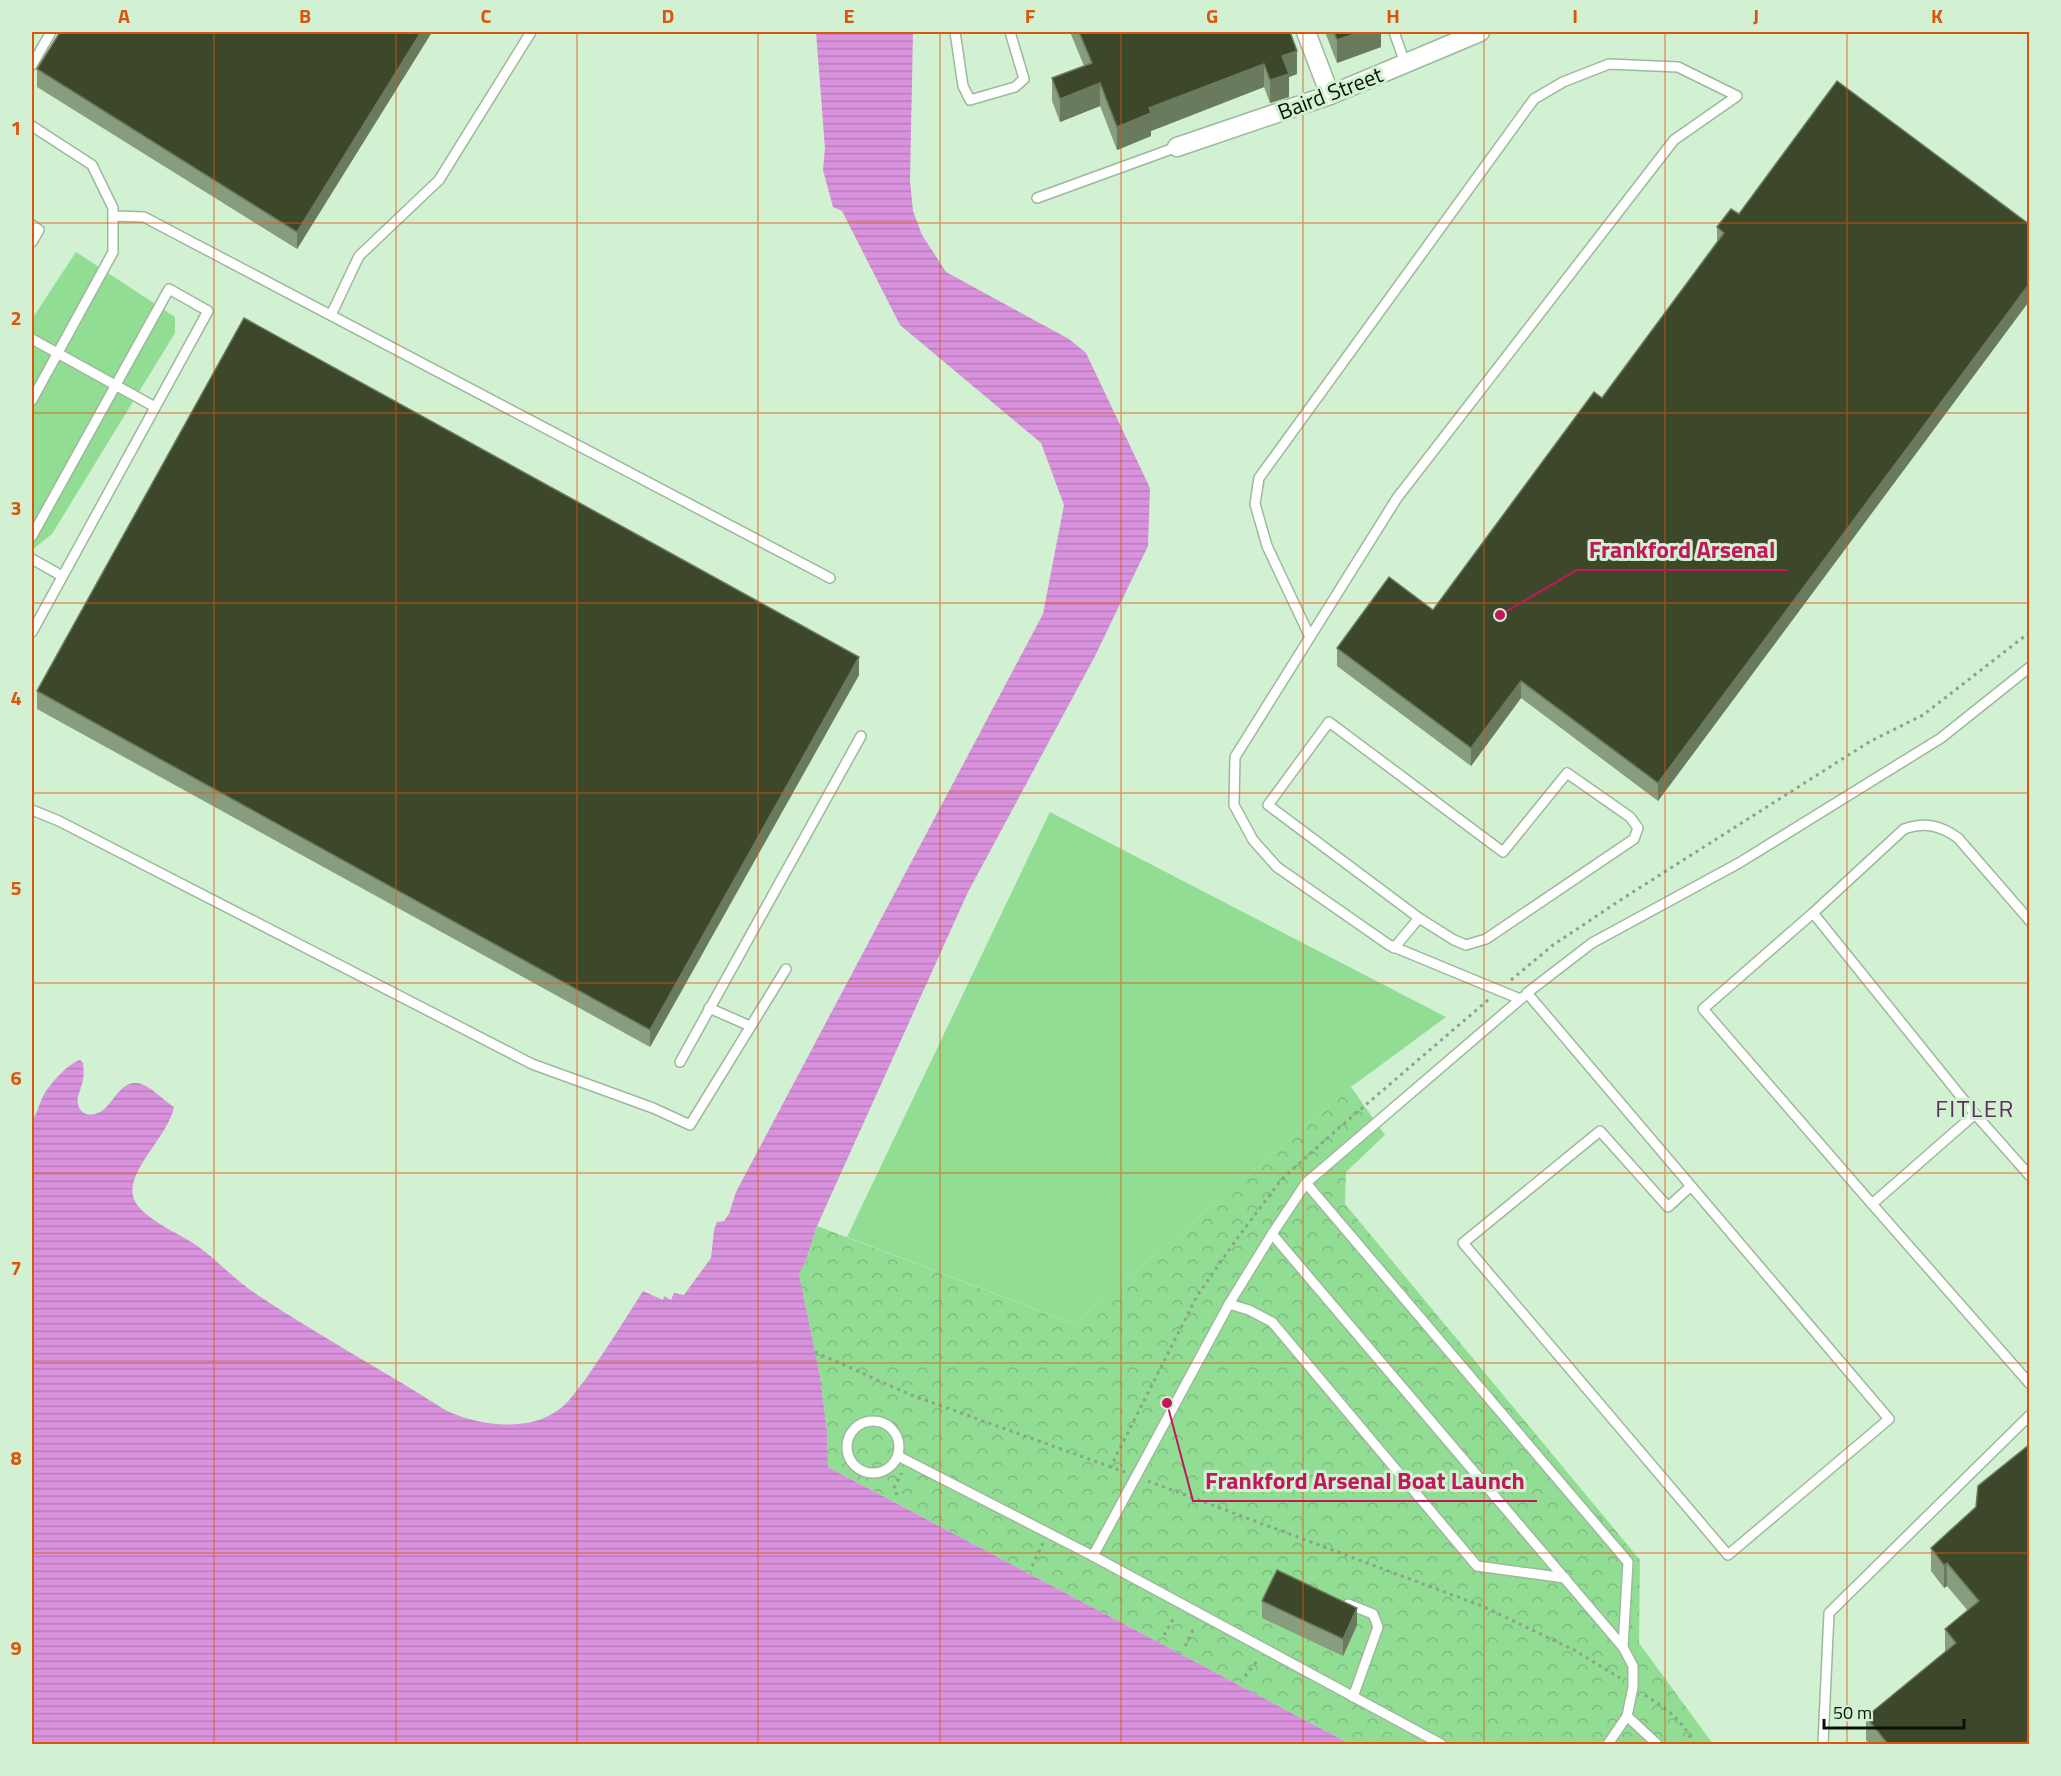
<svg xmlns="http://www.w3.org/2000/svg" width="2061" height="1776" viewBox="0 0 2061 1776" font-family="'Titillium Web',sans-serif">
	<defs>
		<pattern id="park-crowns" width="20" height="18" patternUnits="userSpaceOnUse" patternTransform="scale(1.5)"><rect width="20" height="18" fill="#92dd94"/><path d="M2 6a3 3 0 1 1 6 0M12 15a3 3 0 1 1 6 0" fill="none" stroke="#7cbd7e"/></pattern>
		<pattern id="water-rules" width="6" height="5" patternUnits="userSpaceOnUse" patternTransform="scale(1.5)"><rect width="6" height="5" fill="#d992dd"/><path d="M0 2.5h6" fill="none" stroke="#b97dbc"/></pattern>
	</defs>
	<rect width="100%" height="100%" fill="#d2f0d2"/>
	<!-- grass -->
	<g fill="#92dd94">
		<path d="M76,252L175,317V333L52,534L32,550V319Z"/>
		<path d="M1050,812L1446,1017L1351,1087L1074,1324L847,1237Z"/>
	</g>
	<!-- park -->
	<path fill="url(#park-crowns)" d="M1351,1087L1385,1135L1346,1172L1345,1204L1640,1560L1639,1643L1713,1744H1350L828,1467L827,1431L820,1376L799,1274L806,1260L817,1226L1074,1324Z"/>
	<!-- water -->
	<path fill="url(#water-rules)" d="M816,32H913L910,181L913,211L922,235L946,272L1069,339L1086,353L1150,488L1148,546L1094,658L968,892L817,1226L806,1260L799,1274L820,1376L827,1431L828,1467L1350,1744H32V1121C38,1112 40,1100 46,1091C53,1081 69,1063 80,1060L83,1063C84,1071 84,1079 81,1087C80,1093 76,1097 78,1104C80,1115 91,1117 100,1112C112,1106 119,1083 135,1083C147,1082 163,1100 174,1107C169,1135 127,1170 133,1196C137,1216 180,1234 196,1245C217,1260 235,1280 256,1294C318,1335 384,1371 447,1411C480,1426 530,1433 561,1408C571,1400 577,1389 585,1380C605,1351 624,1321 643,1291L663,1300L664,1296L671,1300L674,1293L684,1295L711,1258L714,1230L717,1222L724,1221L729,1214L736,1192L1043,614L1064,505L1041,443L900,325L842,211L833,207L823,170L825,148Z"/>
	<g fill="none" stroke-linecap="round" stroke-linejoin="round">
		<!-- lane casing -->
		<g stroke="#9db99c" stroke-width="12">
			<g id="lane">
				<path d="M955,32L963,86L970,100L1015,87L1024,79L1010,32"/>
				<path d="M1394,32L1405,63"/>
				<path d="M32,65L51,32"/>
				<path d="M32,126L92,165L113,208V252L32,400"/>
				<path d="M1037,198L1177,147"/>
				<path d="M113,216L144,217L830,578"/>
				<path d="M32,225L39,230L32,242"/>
				<path d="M331,315L359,256L439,180L531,32"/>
				<path d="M32,339L155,407"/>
				<path d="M32,536L169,289L208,311L32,632"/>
				<path d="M32,559L62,576"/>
				<path d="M1310,637L1267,546L1255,504L1259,478L1534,99L1563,82L1609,64L1678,67L1737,96L1674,140L1397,498L1235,757L1234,805L1253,840L1277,867L1389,945L1520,999"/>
				<path d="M32,810L59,821L532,1064L653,1108L690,1125L786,969"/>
				<path d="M1813,913L1703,1009L1872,1204"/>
				<path d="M2030,921L1958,838C1940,825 1925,822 1904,829L1813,913L1975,1114L2030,1176"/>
				<path d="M1394,948L1419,918L1454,940L1466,945L1486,939L1634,839L1638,828L1630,817L1567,773L1503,852L1329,722L1268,805L1419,918"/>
				<path d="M709,1008L750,1026"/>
				<path d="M680,1062L861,736"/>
				<path d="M1975,1114L1872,1204L2030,1384"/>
				<path d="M1306,1183L1628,1562L1623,1647L1633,1666V1687L1627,1716"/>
				<path d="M1691,1186L1668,1207L1600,1131L1463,1243L1728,1555L1889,1419L1527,993L1592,943L1739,863L1941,738L2030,667"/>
				<path d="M1272,1234L1623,1647"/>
				<path d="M1229,1304L1249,1310L1272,1322L1477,1566L1565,1578"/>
				<circle cx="873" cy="1447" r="26"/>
				<path d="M898,1456L1093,1556L1229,1304L1272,1234L1306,1183L1523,997"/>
				<path d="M1093,1556L1441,1744"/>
				<path d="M1348,1604L1373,1614L1378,1627L1353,1697"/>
				<path d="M1608,1744L1627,1716L1657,1744"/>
				<path d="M1823,1744L1829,1613L2030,1415"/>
			</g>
		</g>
		<!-- street casing -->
		<g stroke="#9db99c" stroke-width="21">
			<g id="street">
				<path d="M1306,32L1330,95"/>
				<path d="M1177,147L1330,95L1480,32"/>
			</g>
		</g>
		<!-- path -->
		<g stroke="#8ba28b" stroke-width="3" stroke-dasharray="3 4.5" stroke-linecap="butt">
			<path d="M1511,980L1553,945L1622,899L1869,742L1923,715L2030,632"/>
			<path d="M815,1352L911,1395L1125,1472"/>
			<path d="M1110,1468L1197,1296L1236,1240L1281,1180L1340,1127L1488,1000"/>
			<path d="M1148,1481L1482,1606L1574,1650L1620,1678"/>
			<path d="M897,1495L894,1488L902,1473"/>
			<path d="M1032,1566L1043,1543"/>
			<path d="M1164,1635L1175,1616"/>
			<path d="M1185,1646L1195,1626"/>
			<path d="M1245,1676L1259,1659"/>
			<path d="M1645,1695C1665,1708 1685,1721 1693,1744"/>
		</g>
		<!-- lane -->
		<use href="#lane" stroke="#fff" stroke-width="9"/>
		<!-- street -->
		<use href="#street" stroke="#fff" stroke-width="18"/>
	</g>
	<!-- wall -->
	<g fill="#889c7e">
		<path d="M60,32H432L297,249L37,87V69Z"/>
		<path d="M1070,32H1290L1297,74L1289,77V97L1270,103L1264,87L1151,131V136L1117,150L1100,106L1060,122L1052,101V78L1084,66Z"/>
		<path d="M1325,32H1381V47L1337,63Z"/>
		<path d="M1739,214L2030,225V300L1658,801L1521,698L1471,766L1337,666V648L1433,610L1602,398L1717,243V227Z"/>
		<path d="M859,675L650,1047L37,709V691Z"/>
		<path d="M1976,1507L2030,1744H1869L1866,1740V1717L1945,1652V1629L1968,1611L1947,1586L1944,1588L1931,1571V1548Z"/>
		<path d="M1262,1601L1357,1625L1343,1656L1262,1618Z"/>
	</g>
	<!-- shaded-wall -->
	<g fill="#6a7a5c">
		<path d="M421,32H432L297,249V232Z"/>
		<path d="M1360,32H1381V47L1337,63V40Z"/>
		<path d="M1297,51V74L1289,77V97L1270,103V80L1282,56Z"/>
		<path d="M1264,64V87L1151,131V136L1117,150V127L1149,108Z"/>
		<path d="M1100,83V106L1060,122V99Z"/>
		<path d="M2030,283V300L1658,801V783Z"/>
		<path d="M859,657V675L650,1047V1030Z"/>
		<path d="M1521,681V698L1471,766V748Z"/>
		<path d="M1947,1563V1586L1944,1588V1565Z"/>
		<path d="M1357,1608V1625L1343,1656V1639Z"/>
	</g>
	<!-- building -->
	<g fill="#3d482a" stroke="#6a7a5c" stroke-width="1.5">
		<path d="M60,32H421L297,232L37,69Z"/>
		<path d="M1079,32H1290L1297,51L1282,56L1289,74L1270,80L1264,64L1149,108L1151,113L1117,127L1100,83L1060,99L1052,78L1092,63Z"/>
		<path d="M1334,32H1360L1337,40Z"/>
		<path d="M1837,81L2030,225V283L1658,783L1521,681L1471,748L1337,648L1389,577L1433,610L1594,392L1602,398L1724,233L1717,227L1731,209L1739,214Z"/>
		<path d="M244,318L859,657L650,1030L37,691Z"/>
		<path d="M2030,1444V1744H1888L1866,1717L1956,1643L1945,1629L1979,1601L1947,1563L1944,1565L1931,1548L1976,1507L1978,1486Z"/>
		<path d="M1277,1570L1357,1608L1343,1639L1262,1601Z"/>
	</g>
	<!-- grid -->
	<path fill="none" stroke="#dd550c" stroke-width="1.5" stroke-opacity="0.55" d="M214,32V1744M396,32V1744M577,32V1744M758,32V1744M940,32V1744M1121,32V1744M1303,32V1744M1484,32V1744M1665,32V1744M1847,32V1744M32,223H2030M32,413H2030M32,603H2030M32,793H2030M32,983H2030M32,1173H2030M32,1363H2030M32,1553H2030"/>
	<g text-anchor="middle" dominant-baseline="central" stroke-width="6" stroke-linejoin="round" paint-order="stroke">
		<!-- street labels -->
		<g font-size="22" fill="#081208" stroke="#d2f0d2">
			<text transform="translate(1330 93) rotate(-21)">Baird Street</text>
		</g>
		<!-- neighbourhood labels -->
		<g font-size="24" letter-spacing="1.5" fill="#5e2e61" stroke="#d2f0d2">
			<text x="1975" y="1108">FITLER</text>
		</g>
	</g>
	<!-- callouts -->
	<path fill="none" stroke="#c2185b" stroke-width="2" d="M1500 615L1577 570H1788M1167 1403L1193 1501H1537"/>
	<g fill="#c2185b" stroke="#d2f0d2" stroke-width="2">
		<circle cx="1500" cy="615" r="6"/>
		<circle cx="1167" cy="1403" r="6"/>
	</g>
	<g font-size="24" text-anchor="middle" font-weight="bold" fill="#c2185b" stroke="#d2f0d2" stroke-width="6" stroke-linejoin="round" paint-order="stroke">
		<text x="1682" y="558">Frankford Arsenal</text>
		<text x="1365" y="1489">Frankford Arsenal Boat Launch</text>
	</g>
	<!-- border -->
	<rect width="2061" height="1776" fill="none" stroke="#d2f0d2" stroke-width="66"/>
	<!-- scale -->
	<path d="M1824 1719v9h140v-9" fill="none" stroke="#081208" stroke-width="3"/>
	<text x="1833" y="1719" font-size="18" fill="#081208" stroke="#d2f0d2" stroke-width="4.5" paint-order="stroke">50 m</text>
	<rect x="33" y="33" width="1995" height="1710" fill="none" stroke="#dd550c" stroke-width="2"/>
	<g font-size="20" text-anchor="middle" font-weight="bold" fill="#dd550c">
		<text x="124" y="23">A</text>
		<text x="305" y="23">B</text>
		<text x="486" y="23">C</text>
		<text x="668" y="23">D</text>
		<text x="849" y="23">E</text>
		<text x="1030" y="23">F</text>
		<text x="1212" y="23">G</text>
		<text x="1393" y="23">H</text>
		<text x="1575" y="23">I</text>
		<text x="1756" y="23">J</text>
		<text x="1937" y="23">K</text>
		<text x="16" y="135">1</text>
		<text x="16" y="325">2</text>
		<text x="16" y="515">3</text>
		<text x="16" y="705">4</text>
		<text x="16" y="895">5</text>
		<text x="16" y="1085">6</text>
		<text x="16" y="1275">7</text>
		<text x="16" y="1465">8</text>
		<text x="16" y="1655">9</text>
	</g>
</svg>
